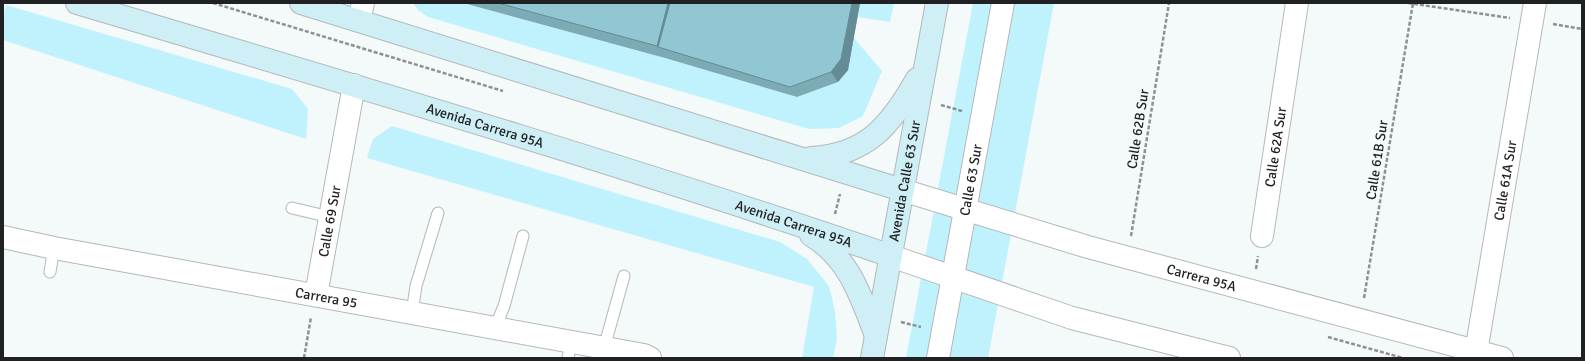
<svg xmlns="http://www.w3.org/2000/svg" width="1585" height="361" viewBox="0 0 1585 361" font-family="Signika,sans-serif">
	<rect width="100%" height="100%" fill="#f4f9fa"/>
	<!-- green -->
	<g fill="#c0f2fd">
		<path d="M413,3H463L665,58L797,97L838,82L848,70L854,38L882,71L863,116L839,128L809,129L428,17L418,10Z"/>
		<path d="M860,3H894L890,22L858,17Z"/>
		<path d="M973,3H1054L988,358H906Z"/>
		<path d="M6,5L292,89L308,109L306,139L3,40V19Z"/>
		<path d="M392,126L780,242L807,259L829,286L835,311L837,339L833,358H802L814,287L367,158L373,139Z"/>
	</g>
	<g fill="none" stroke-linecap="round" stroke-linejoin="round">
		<!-- lane casing -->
		<g stroke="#b4b8b9" stroke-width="13">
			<g id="lane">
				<path d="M292,208L330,217"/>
				<path d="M50,272L54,248"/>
				<path d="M412,313L416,286L438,213"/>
				<path d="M495,328L504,306L523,236"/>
				<path d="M604,348L624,276"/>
				<path d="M568,358L571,342"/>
			</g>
		</g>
		<!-- street casing -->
		<g stroke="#b4b8b9" stroke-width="24">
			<g id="street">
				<path d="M359,20L363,3"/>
				<path id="s1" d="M902,190L1088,247L1502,358"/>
				<path id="s2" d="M1262,236L1297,3"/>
				<path id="s3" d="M3,237L54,248L644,355L650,358"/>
				<path d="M891,256L1072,318L1229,358"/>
				<path id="s4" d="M316,295L354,85"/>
				<path id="s5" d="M938,358L1003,3"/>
				<path id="s6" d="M1475,358L1535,3"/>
			</g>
		</g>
		<!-- secondary casing -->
		<g stroke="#b4b8b9" stroke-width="24">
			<g id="secondary">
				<path id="s7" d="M77,3C349,84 622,164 891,256"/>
				<path d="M301,3L902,190"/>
				<path d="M811,158C867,155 891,125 917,79"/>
				<path d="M811,235C849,258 861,296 876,336"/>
				<path id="s8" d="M872,358L937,3"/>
			</g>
		</g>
		<!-- path -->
		<g stroke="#8e9192" stroke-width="2.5" stroke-dasharray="4 2" stroke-linecap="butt">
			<path d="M213,3L503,91"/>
			<path d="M1408,3L1510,18"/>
			<path d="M1553,24L1582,29"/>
			<path d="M941,105L962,111"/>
			<path d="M835,214L840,194"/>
			<path d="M1131,236L1169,3"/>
			<path d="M1256,269L1258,256"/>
			<path d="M1364,298L1413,3"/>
			<path d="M901,322L921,327"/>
			<path d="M1328,337L1403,358"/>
			<path d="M304,358L311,317"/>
		</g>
		<!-- lane -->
		<use href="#lane" stroke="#fff" stroke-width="11"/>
		<!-- street -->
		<use href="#street" stroke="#fff" stroke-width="22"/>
		<!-- secondary -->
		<use href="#secondary" stroke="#ceeff6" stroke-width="22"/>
	</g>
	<!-- wall -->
	<path fill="#7cabb5" d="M463,3H860L848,70L838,82L797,97L665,58Z"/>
	<!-- shaded-wall -->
	<g fill="#658b94">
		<path d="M668,3H680L658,47L657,46Z"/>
		<path d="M852,3H860L848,70L838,82L831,72Z"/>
	</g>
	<!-- building -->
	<g fill="#90c7d3" stroke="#658b94">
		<path d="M498,3H668L657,46Z"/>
		<path d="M670,3H852L841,59L831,72L790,87L658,47Z"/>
	</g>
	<g text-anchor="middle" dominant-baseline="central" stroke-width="3" stroke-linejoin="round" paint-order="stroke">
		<!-- street labels -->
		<g font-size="14" fill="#1f2122" stroke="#f4f9fa">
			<text stroke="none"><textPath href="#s7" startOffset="426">Avenida Carrera 95A</textPath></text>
			<text transform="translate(1138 129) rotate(-81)">Calle 62B Sur</text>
			<text stroke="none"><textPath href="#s2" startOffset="90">Calle 62A Sur</textPath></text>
			<text transform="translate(1377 160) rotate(-81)">Calle 61B Sur</text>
			<text stroke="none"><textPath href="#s8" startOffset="180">Avenida Calle 63 Sur</textPath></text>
			<text stroke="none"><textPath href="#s6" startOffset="180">Calle 61A Sur</textPath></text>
			<text stroke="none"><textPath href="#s5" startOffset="181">Calle 63 Sur</textPath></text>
			<text stroke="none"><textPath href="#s4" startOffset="75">Calle 69 Sur</textPath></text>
			<text stroke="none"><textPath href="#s7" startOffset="750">Avenida Carrera 95A</textPath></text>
			<text stroke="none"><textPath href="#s1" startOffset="312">Carrera 95A</textPath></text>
			<text stroke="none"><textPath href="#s3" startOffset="329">Carrera 95</textPath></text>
		</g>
	</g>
	<!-- border -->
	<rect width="1585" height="361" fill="none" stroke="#1f2122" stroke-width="8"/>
</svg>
